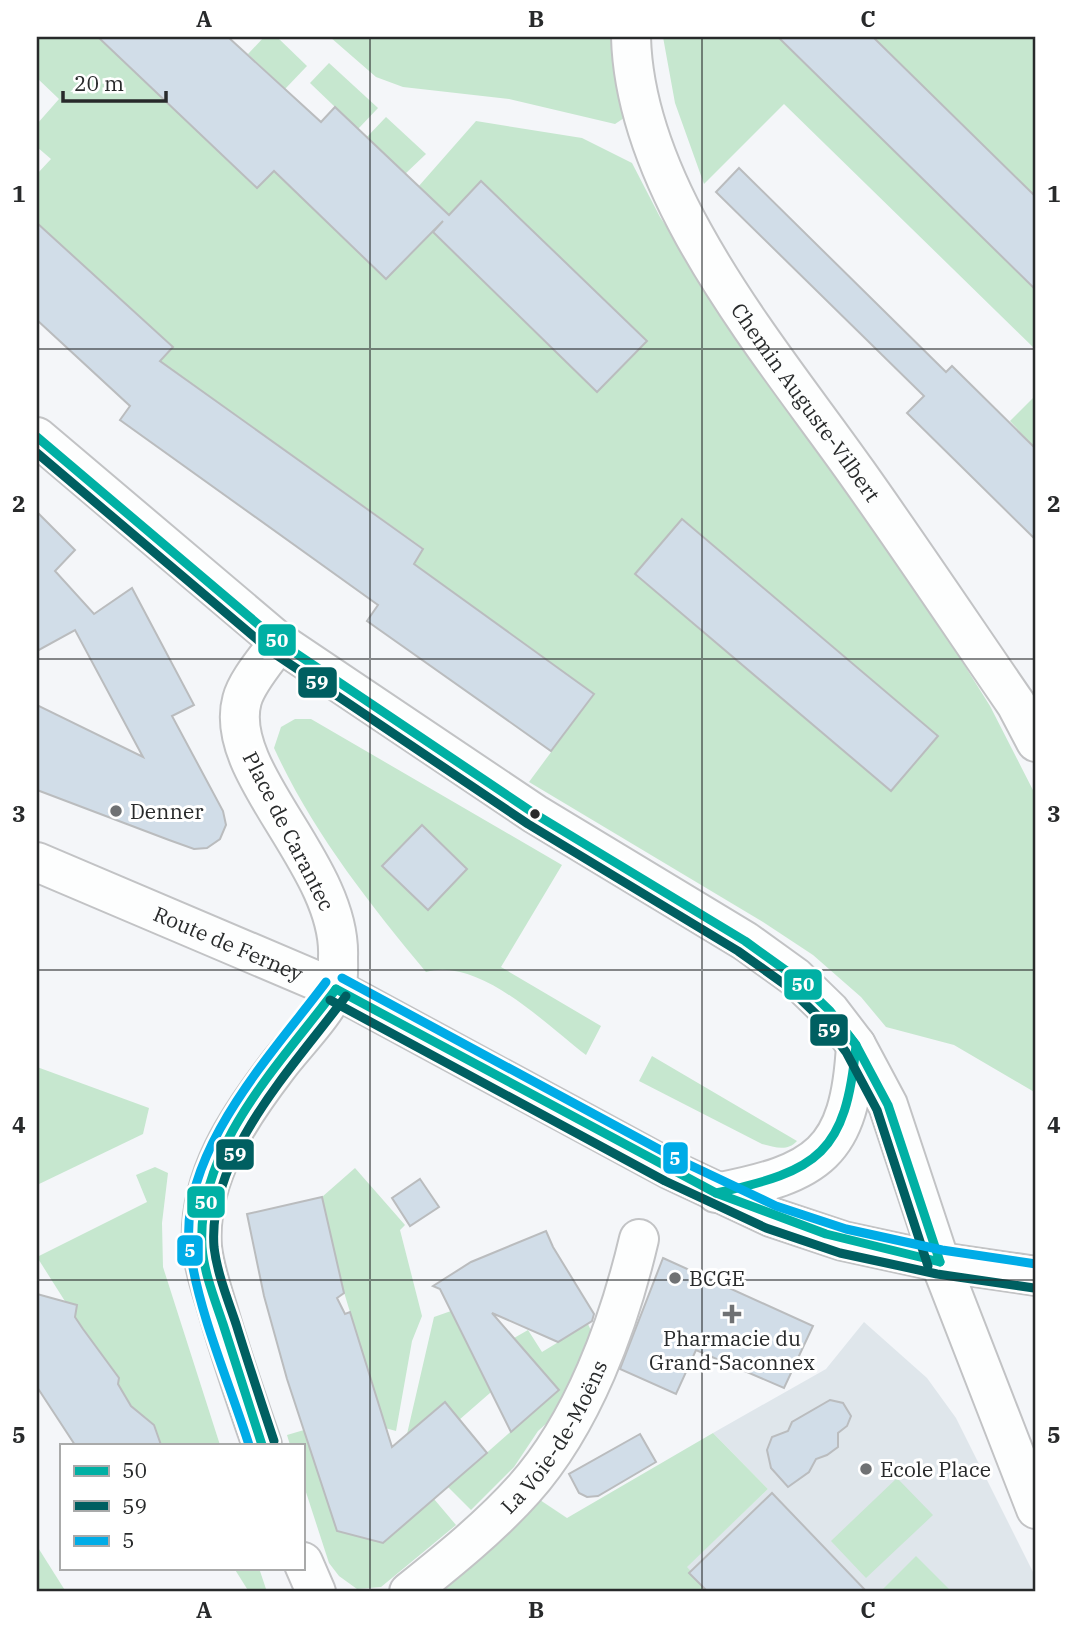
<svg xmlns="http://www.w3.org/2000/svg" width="1073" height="1629" viewBox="0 0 1073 1629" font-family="'IBM Plex Serif',serif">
	<rect width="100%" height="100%" fill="#f4f6f9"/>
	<!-- built -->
	<path fill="#dfe6eb" d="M864,1322L927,1378L956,1418L1036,1578V1592H710L686,1567L768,1489L713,1433L826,1369Z"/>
	<!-- green -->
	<g fill="#c6e7cf">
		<path d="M37,37H111L105,43L210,142L274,171L386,279L449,215L418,187L476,121L582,138L632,163L660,217L775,390L928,607L990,706L1036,796V1093L954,1045L886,1027L861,997L813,955L763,922L529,782L594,694L435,579L410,570L423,548L160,361L173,347L37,223V174L51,159L37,147V124L59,99L37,78Z"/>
		<path d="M264,37H277L307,66L285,89L248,54Z"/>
		<path d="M330,37H614L627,108L624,118L615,124L509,99L403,87L376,77Z"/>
		<path d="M663,37H778L1036,290V350L784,104L704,184L675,103Z"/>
		<path d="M873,37H1036V197Z"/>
		<path d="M329,63L378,108L358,129L310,83Z"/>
		<path d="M386,117L426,154L405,174L367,137Z"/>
		<path d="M1036,395V449L1010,421Z"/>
		<path d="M295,719H311L562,865L501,967L601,1026L586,1055C545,1024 480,957 426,972C368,902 312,831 274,748L281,727Z"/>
		<path d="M652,1056L797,1141C787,1152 775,1147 762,1144L639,1081Z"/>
		<path d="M37,1067L149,1108L143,1134L37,1185Z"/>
		<path d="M155,1167L168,1173L162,1223L163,1267L220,1445H156L37,1257L147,1202L136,1175Z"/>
		<path d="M355,1168L405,1225L400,1230L422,1316L412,1341L396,1431L385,1428L340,1279L322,1197Z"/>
		<path d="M451,1311L476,1360L528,1330L542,1352L588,1324L593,1335L557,1414L538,1431L514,1467L471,1510L448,1487L526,1418L498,1386L459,1420L444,1402L407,1434L434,1317Z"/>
		<path d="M304,1430L337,1531L383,1543L434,1499L456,1525L381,1587L357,1589L339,1576L329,1563L303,1483V1445H290L287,1435Z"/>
		<path d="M713,1433L768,1489L687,1567L710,1592H437L540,1500L567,1518Z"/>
		<path d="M897,1478L933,1515L866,1578L831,1541Z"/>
		<path d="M37,1546L66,1592H37Z"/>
		<path d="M916,1556L952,1592H880Z"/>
		<path d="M234,1568H259L267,1592H249Z"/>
	</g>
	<!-- building -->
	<g fill="#d1dde8" stroke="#babcbe" stroke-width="2">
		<path d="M98,37H228L321,122L335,107L449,215L481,181L647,341L597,392L433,232L443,221L386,279L274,171L257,188Z"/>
		<path d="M778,37H873L1036,197V290Z"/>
		<path d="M739,168L946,372L952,366L1036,449V540L907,413L924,396L716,192Z"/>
		<path d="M37,223L173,347L160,361L423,549L414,564L594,694L551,751L367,621L378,605L120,420L130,406L37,320Z"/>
		<path d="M37,512L75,550L55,571L94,614L132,588L194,705L172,716L223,811L226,825L220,839L207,848L194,849L169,840L37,790V705L143,757L75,630L37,651Z"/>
		<path d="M682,519L938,736L891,791L635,574Z"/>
		<path d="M422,825L467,869L428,910L382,866Z"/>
		<path d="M420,1179L439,1207L410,1226L392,1198Z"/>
		<path d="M322,1197L344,1293L337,1298L345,1314L350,1312L392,1447L445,1402L487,1453L383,1543L337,1531L287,1379L264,1296L247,1214Z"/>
		<path d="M546,1231L553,1247L594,1314L592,1321L558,1342L492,1313L559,1390L511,1432L440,1289L433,1286L471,1262Z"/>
		<path d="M663,1258L813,1326L784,1388L696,1350L676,1394L620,1369Z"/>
		<path d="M37,1294L77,1305L75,1317L83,1329L119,1378L118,1384L131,1406L154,1425L161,1445H75L37,1387Z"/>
		<path d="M830,1400L843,1403L851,1416L847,1426L838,1433V1447L827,1455L816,1459L809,1472L788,1487L771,1468L767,1450L772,1437L788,1431L792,1422Z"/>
		<path d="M640,1434L656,1462L598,1496L587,1497L579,1493L569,1474Z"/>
		<path d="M772,1493L867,1592H708L689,1573Z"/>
	</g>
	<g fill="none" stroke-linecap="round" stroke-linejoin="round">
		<!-- street casing -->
		<g stroke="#c2c3c5" stroke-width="42">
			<g id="street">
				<path id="s1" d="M631,37C635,193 770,350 857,473C911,549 963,627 1016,704L1036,742"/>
				<path d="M262,1445C247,1402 232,1358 219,1314C213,1293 204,1269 202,1247C197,1178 239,1117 278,1066C293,1046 328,1010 335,989C339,981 338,966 338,957C342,866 222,773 242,700C247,681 267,659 279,642"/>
				<path d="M303,1562L316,1592"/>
				<path id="s2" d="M409,1592C449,1560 490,1527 524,1489C583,1423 619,1324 639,1239"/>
			</g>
		</g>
		<!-- secondary casing -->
		<g stroke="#c2c3c5" stroke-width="42">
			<g id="secondary">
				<path d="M37,437L279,642L535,814L745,941L795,977L830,1011L856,1045L888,1105L940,1262L1036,1509"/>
				<path id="s3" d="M37,862L336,989L671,1170L771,1217L843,1241L940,1262L1036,1276"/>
				<path d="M716,1193C818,1173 850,1154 856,1045"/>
			</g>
		</g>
		<!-- street -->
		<use href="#street" stroke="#fdfefe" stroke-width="38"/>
		<!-- secondary -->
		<use href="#secondary" stroke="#fdfefe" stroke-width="38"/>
		<!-- bus-1 casing -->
		<g stroke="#fff" stroke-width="14">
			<g id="bus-1">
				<path d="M37,437L279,642L535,814L745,941L795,977L830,1011L856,1045L888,1105L940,1262"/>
				<path d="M336,989L716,1193L826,1234L940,1262"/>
				<path d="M716,1193C819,1171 846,1153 856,1045L839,1023"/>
				<path d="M262,1445C249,1405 236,1364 223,1324C215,1300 204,1273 202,1247C196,1147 281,1063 336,989"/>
			</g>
		</g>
		<!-- bus-2 casing -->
		<g stroke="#fff" stroke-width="14">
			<g id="bus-2">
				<path d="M37,453L272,652L528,824L738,951L787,986L821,1019L846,1052L877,1110L928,1266"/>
				<path d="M330,1000L665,1181L766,1228L840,1253L937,1274L1034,1288"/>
				<path d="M274,1441C261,1402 248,1363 236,1324C228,1300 217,1273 214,1247C207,1155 295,1065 346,996"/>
			</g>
		</g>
		<!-- bus-3 casing -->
		<g stroke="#fff" stroke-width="14">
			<g id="bus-3">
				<path d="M342,978L677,1159L776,1206L846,1229L942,1250L1036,1264"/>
				<path d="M249,1445C229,1382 200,1317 190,1251C176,1155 273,1053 326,982"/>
			</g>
		</g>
		<!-- bus-1 -->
		<use href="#bus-1" stroke="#00b0a4" stroke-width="9"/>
		<!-- bus-2 -->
		<use href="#bus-2" stroke="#005f61" stroke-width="9"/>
		<!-- bus-3 -->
		<use href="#bus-3" stroke="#00ace7" stroke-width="9"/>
	</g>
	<!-- grid -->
	<path fill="none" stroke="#282a2b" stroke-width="2" stroke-opacity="0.55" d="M370,37V1592M702,37V1592M37,349H1036M37,659H1036M37,970H1036M37,1280H1036"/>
	<!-- markers -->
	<g fill="#6f7173" stroke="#fff" stroke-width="2.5">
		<circle cx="116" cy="811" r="7"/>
		<circle cx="675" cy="1278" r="7"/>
		<path d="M728.5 1303.5h7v7h7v7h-7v7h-7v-7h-7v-7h7z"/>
		<circle cx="866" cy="1469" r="7"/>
	</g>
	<circle fill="#282a2b" stroke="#fff" stroke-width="2.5" cx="535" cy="814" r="6"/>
	<g text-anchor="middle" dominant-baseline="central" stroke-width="6" stroke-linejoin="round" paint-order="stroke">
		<!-- street labels -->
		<g font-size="21" fill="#282a2b" stroke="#fff">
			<text stroke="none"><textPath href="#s1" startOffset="411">Chemin Auguste-Vilbert</textPath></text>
			<text transform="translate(289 831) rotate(63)">Place de Carantec</text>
			<text stroke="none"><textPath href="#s3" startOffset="208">Route de Ferney</textPath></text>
			<text stroke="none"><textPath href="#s2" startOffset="215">La Voie-de-Moëns</textPath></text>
		</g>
		<!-- poi labels -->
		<g font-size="21" fill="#282a2b" stroke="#fff" text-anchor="start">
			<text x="130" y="811">Denner</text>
			<text x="689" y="1278">BCGE</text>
			<text x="732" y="1338" text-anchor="middle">Pharmacie du<tspan x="732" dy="24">Grand-Saconnex</tspan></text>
			<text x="880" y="1469">Ecole Place</text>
		</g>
	</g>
	<g stroke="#fff" stroke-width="2.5">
		<rect x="257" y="623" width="40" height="34" rx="7" fill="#00b0a4"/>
		<rect x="297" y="666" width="41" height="33" rx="7" fill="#005f61"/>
		<rect x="783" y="968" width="40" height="33" rx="7" fill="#00b0a4"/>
		<rect x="809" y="1013" width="40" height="34" rx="7" fill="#005f61"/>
		<rect x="215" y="1138" width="40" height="33" rx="7" fill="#005f61"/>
		<rect x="662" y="1141" width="27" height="34" rx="7" fill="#00ace7"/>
		<rect x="186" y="1185" width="40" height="34" rx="7" fill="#00b0a4"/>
		<rect x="176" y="1234" width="28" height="33" rx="7" fill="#00ace7"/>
	</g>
	<g font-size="19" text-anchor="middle" font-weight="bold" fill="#fff">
		<text x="277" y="647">50</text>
		<text x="317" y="689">59</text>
		<text x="803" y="991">50</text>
		<text x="829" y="1037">59</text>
		<text x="235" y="1161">59</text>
		<text x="675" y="1165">5</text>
		<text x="206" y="1209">50</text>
		<text x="190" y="1257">5</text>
	</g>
	<!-- border -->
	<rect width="1073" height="1629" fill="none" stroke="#ffffff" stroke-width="77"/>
	<!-- legend -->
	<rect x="60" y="1444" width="245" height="126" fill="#ffffff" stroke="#a9aaaa" stroke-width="2"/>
	<rect x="74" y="1466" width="35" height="10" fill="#00b0a4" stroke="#a9aaaa" stroke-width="2"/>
	<text x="122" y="1478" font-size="21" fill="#282a2b">50</text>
	<rect x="74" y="1501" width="35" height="10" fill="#005f61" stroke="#a9aaaa" stroke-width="2"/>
	<text x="122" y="1514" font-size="21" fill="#282a2b">59</text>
	<rect x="74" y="1536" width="35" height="10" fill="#00ace7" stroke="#a9aaaa" stroke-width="2"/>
	<text x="122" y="1548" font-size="21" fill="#282a2b">5</text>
	<!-- scale -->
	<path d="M63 91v10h103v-10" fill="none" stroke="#282a2b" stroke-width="3.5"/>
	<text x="74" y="91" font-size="21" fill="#282a2b" stroke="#ffffff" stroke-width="5" paint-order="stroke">20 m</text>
	<rect x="38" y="38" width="996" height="1552" fill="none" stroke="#282a2b" stroke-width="2.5"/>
	<g font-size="23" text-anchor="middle" font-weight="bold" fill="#282a2b">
		<text x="204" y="27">A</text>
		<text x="536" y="27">B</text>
		<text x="868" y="27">C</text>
		<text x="19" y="202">1</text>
		<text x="1054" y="202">1</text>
		<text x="19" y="512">2</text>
		<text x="1054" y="512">2</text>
		<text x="19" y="822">3</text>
		<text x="1054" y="822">3</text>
		<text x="19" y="1133">4</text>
		<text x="1054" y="1133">4</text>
		<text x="19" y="1443">5</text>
		<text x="1054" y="1443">5</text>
		<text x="204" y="1618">A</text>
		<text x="536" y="1618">B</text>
		<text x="868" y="1618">C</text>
	</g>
</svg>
